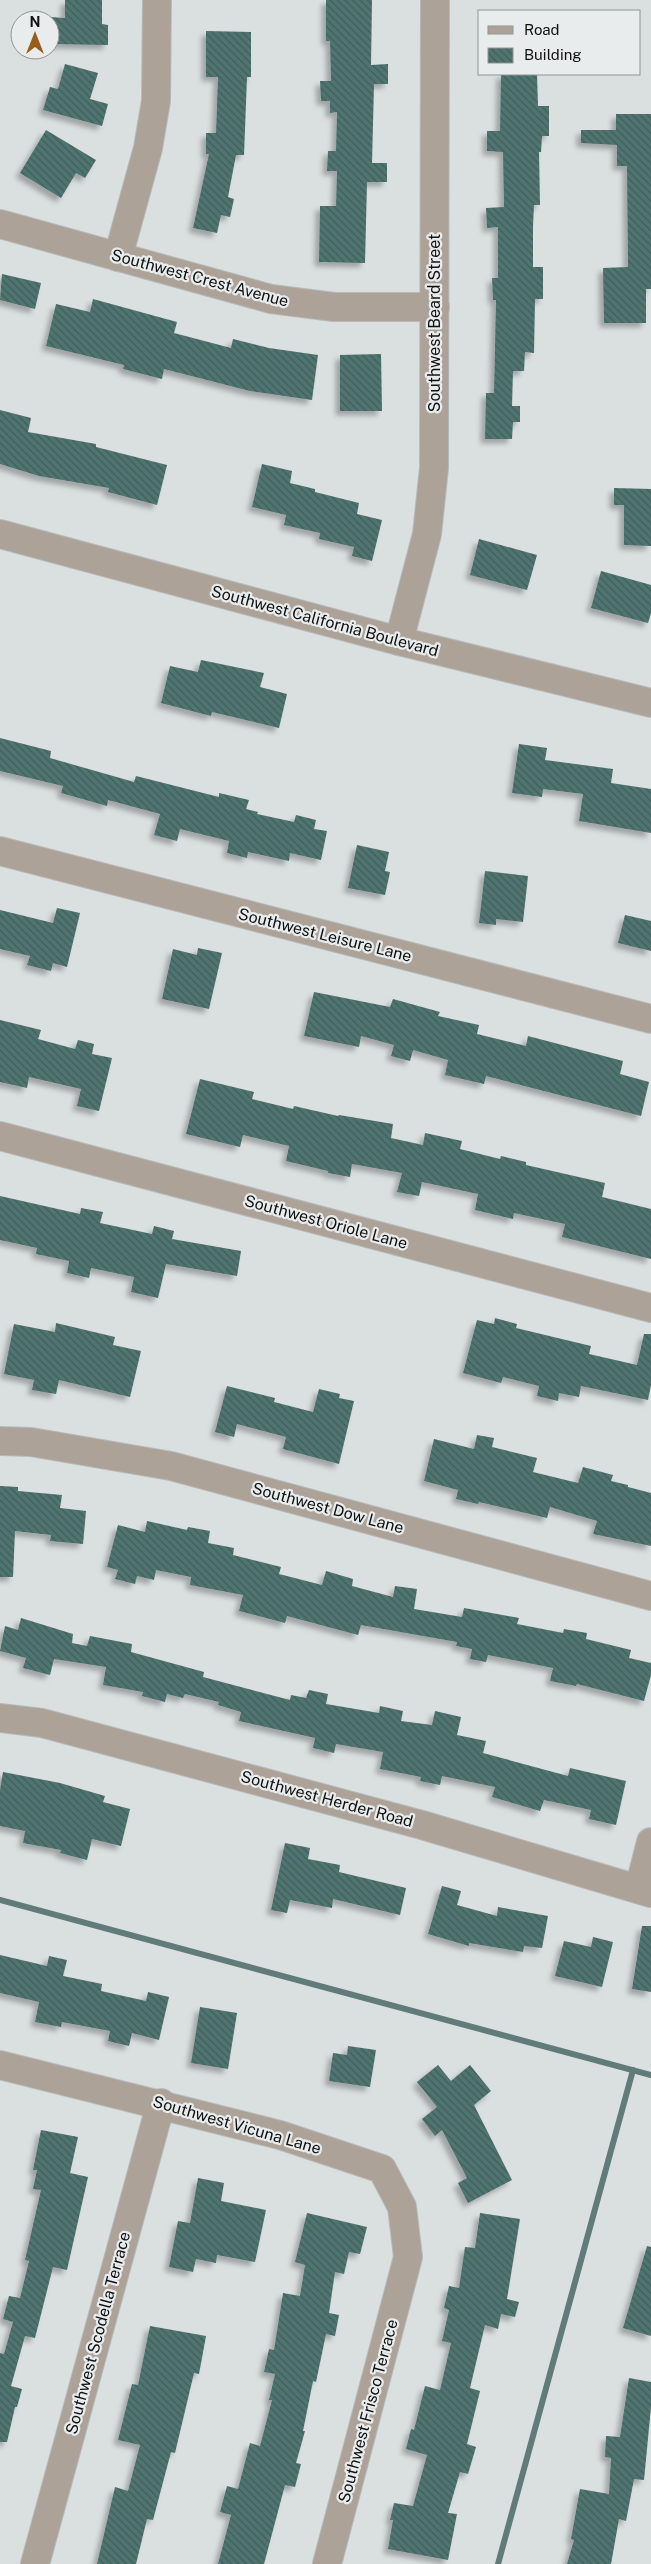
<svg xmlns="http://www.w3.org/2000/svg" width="651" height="2564" viewBox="0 0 651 2564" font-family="'Public Sans',sans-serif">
	<defs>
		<pattern id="building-back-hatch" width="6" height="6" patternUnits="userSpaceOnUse" patternTransform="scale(1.25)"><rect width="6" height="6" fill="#507470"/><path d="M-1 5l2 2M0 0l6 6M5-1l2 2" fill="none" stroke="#415e5b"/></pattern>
		<filter id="shadow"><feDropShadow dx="-4.5" dy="4.5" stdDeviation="2.5" flood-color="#0004"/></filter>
	</defs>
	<rect width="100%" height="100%" fill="#dadfdf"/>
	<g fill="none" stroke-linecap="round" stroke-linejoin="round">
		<!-- stream -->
		<g stroke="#607b79" stroke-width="6">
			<path d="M0,1900L651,2075"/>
			<path d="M498,2564L633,2070"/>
		</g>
	</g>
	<!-- building -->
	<g fill="url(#building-back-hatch)" filter="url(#shadow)">
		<path d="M65,0H102V24L108,25V45L50,44V17L65,18Z"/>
		<path d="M326,0H372L371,65L388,64V84H374L372,163H387V182H367L365,263L319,262L320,206H336L337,171H327L328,151H336L337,112L330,113V101H321L320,81H331L330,41H326Z"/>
		<path d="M206,31L251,32V77H247L244,155H236L228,197L234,199L230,217L221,215L217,233L193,228L209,154H206V133H216L218,77H206Z"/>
		<path d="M65,64L98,73L90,99L108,104L102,126L43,110L50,87L58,89Z"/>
		<path d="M501,74H537L538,106H549V136H542L541,152H539L540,205H534L533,226V267H543V299H535L534,353L525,352L524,371H513L512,406H520V422H513L512,439H485L486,393H494L496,300H493L492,278H498V227L487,228L486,208L504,207L503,152L487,151V131H500Z"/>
		<path d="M616,114H651V289H646V323H604L603,268L628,267L627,166H617V145L581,143V130H616Z"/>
		<path d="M46,130L96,160L85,178L76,173L61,198L20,173Z"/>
		<path d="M2,274L41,283L35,309L0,300Z"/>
		<path d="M93,299L177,322L174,333L231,348L233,339L269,348L318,355L312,400L250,391L164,369L162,379L123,369L124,365L46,346L56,304L90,312Z"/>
		<path d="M381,354L382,411H340V355Z"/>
		<path d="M0,410L31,418L28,432L96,444V447L167,465L157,505L108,492L109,488L39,476L0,464Z"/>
		<path d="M262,464L292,471L290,483L315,489V492L359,503L357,514L382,520L372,561L352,556L354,547L319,539L320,533L284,525L286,515L252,507Z"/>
		<path d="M614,488L651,489V546L624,545V505H614Z"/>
		<path d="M479,539L537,555L527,590L470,575Z"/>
		<path d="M601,571L651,585V613L648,623L591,608Z"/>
		<path d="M201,660L264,673L260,687L287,694L279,728L212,712L211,716L161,703L170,666L198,672Z"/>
		<path d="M0,738L51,751L50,758L134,782L136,776L219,797V793L249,800L246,809L258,812L257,814L294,822L296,815L316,820L314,829L327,831L321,860L290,853L289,861L248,852L247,858L227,853L229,841L180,829L177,841L154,835L160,814L108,800L107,806L61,793L63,786L0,771Z"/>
		<path d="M519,744L547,748L545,760L613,769L611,783L651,789V833L579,821L583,794L543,789L542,797L512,793Z"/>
		<path d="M357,845L389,852L385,871L390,872L385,895L348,888Z"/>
		<path d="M485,871L528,876L523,922L496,919V925L479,923Z"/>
		<path d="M57,908L80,913L67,967L53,963L51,971L27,965L30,956L0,949V910L53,923Z"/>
		<path d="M625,915L651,921V951L618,943Z"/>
		<path d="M198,948L222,953L209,1009L162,999L173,949L197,955Z"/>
		<path d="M314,992L390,1007L393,999L440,1012L438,1016L479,1025L477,1034L526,1046L528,1036L623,1061L620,1074L649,1082L641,1116L486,1076L484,1084L445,1075L448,1060L413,1050L410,1061L391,1056L394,1045L361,1036L359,1047L304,1036Z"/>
		<path d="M0,1020L41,1030L38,1039L75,1049L78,1040L94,1044L92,1054L112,1058L99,1111L77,1106L81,1089L29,1077L27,1088L0,1082Z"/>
		<path d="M200,1079L254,1092L252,1099L293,1109L294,1106L338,1116L339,1115L393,1124L391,1138L423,1145L425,1133L462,1141L460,1149L500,1159L501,1156L526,1162V1165L605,1183L602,1197L651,1209V1259L562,1237L565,1224L514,1213L513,1219L475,1210L478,1194L422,1182L419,1196L397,1192L402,1173L352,1164L350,1177L328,1173V1171L286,1161L289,1146L243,1135L240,1147L186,1134Z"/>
		<path d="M0,1196L80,1214L81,1208L103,1212L100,1223L152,1234L154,1226L174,1231L172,1239L241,1251L237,1276L166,1264L158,1298L131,1292L134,1277L91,1268L89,1278L67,1273L69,1261L36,1254L37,1248L0,1240Z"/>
		<path d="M495,1318L517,1324L516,1328L591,1346L589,1354L637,1365L644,1334H651V1385L648,1400L581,1386L579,1397L559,1393L558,1401L537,1396L539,1386L503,1377L501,1383L463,1373L477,1320L494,1324Z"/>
		<path d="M56,1323L115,1337L113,1345L141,1351L130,1397L59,1380L56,1394L32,1390L34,1380L4,1374L14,1324L55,1332Z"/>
		<path d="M227,1386L275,1398L274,1402L313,1412L319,1389L340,1394L339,1398L354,1401L339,1464L283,1449L286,1437L237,1424L234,1437L215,1432Z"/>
		<path d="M477,1435L494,1438L492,1447L537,1458L533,1472L578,1483L583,1467L613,1475L611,1481L628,1485V1487L651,1493V1546L593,1534L597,1521L550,1507L547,1518L479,1502L478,1504L456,1499L458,1490L424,1481L434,1439L474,1449Z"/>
		<path d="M0,1486L18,1487V1491L62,1495L60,1508L86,1511L83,1544L50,1541L51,1535L15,1531L13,1577H0Z"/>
		<path d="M147,1521L187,1530L188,1527L210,1531L208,1543L234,1548L233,1555L281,1567L279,1574L322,1585L326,1571L353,1579L352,1586L393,1597L395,1586L417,1589L414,1609L462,1617L464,1608L519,1618L517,1624L563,1633L564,1629L587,1633L586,1639L631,1650L629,1658L651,1663V1675L644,1701L577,1684L576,1686L550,1681L553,1668L488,1655L486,1662L470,1659L472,1649L456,1646L457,1642L361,1625L358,1635L287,1616L285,1623L239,1611L243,1595L190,1585L191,1577L156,1570L154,1580L137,1576L135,1584L115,1579L118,1570L107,1567L118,1525L145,1532Z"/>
		<path d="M21,1618L73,1634L72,1643L87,1646L90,1636L132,1644L131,1652L204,1672L203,1677L290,1700L291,1695L306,1698L309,1690L328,1694L326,1704L379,1713L380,1706L403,1711L401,1721L432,1725L435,1711L461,1717L457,1735L486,1741L483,1753L568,1776L570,1768L626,1781L616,1825L589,1819L591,1810L544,1800L540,1811L492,1797L495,1787L442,1776L440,1785L420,1781L421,1777L380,1769L383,1752L336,1744L334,1753L313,1748L315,1738L239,1721L241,1712L218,1705L219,1702L185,1694L183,1698L167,1694L165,1702L142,1696L143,1692L103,1685L106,1667L54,1659L50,1675L23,1668L26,1658L0,1651L5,1626L18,1630Z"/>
		<path d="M3,1772L60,1783L105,1796L103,1802L130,1809L121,1846L92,1839L87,1860L60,1853L61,1850L23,1843L25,1831L0,1826V1790Z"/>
		<path d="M285,1843L310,1848L308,1859L340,1865L339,1872L406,1888L400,1915L333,1899L332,1908L290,1900L287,1913L271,1910Z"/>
		<path d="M442,1886L461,1891L457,1905L497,1916L498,1907L548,1916L542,1948L524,1946L523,1952L469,1943V1946L428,1934Z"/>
		<path d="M642,1926H651V1992L632,1989Z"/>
		<path d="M593,1937L613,1942L602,1987L555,1976L564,1941L591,1947Z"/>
		<path d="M0,1955L47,1966L49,1956L67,1960L63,1976L102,1984L101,1991L146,2001L148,1992L169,1997L159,2040L132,2033L129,2046L108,2041L110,2031L62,2022L61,2027L35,2022L39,2002L0,1993Z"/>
		<path d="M200,2007L237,2013L228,2069L191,2063Z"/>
		<path d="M348,2046L376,2050L370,2087L329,2081L333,2053L347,2055Z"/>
		<path d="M438,2065L451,2081L470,2065L491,2091L474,2105L512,2180L468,2203L458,2183L467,2178L442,2130L435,2136L422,2119L437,2107L417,2082Z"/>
		<path d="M41,2130L78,2137L70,2173L88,2177L67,2270L53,2267L35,2338L25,2336L11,2386L22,2389L17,2407H15L7,2442H0V2353L4,2354L13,2322L3,2319L9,2296L20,2298L29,2261L25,2260L41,2190L33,2189L37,2170H33Z"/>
		<path d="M198,2178L224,2183L221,2201L266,2210L255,2262L217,2255L216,2263L196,2259L193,2272L169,2267L178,2221L190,2223Z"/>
		<path d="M307,2213L367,2227L360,2254L349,2252L344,2274L335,2272L329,2313L339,2315L335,2336L326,2334L316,2382L313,2381L303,2431H305L296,2463L301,2464L295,2487L285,2485L264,2564H218L231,2515L220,2512L227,2486L238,2489L250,2443L260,2446L272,2400H269L275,2374L264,2372L269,2349L274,2350L283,2293L300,2296L305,2265L295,2262Z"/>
		<path d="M480,2213L520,2219L507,2299L519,2302L515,2317L501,2314L498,2329L485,2325L470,2388L480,2391L467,2444L476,2447L468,2474L460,2472L448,2513L457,2514L448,2560L388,2549L393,2520H390L394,2503L413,2506L427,2455L406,2449L411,2429L414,2430L425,2386L440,2390L451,2343L442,2341L449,2310L444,2308L449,2286L459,2288L465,2247L475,2248Z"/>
		<path d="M647,2246L651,2247V2336L623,2328Z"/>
		<path d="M150,2326L206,2336L199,2374L194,2373L175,2453L171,2452L153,2520L147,2519L136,2564H97L115,2487L128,2491L140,2445L118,2440L132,2384L138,2385Z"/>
		<path d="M629,2378L651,2382V2407L644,2480L634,2479L626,2521L619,2519L611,2564H567L574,2540L571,2539L580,2489L609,2494L611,2458L605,2457L606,2436L620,2437Z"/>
	</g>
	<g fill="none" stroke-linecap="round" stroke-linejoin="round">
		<!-- minor casing -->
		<g stroke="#b6baba" stroke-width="30">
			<g id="minor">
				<path d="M0,224L271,299L334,307H435"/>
				<path d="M118,257L148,148L156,101L157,0"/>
				<path d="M0,534L399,641L651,703"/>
				<path d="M399,641L427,534L434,468L435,0"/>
				<path d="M0,851L651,1019"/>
				<path d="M0,1136L651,1308"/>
				<path d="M0,1441L31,1442L171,1466L651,1596"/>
				<path d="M0,1718L42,1723L422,1825L651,1893"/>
				<path d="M639,1889L651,1842"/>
				<path d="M0,2065L280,2135L382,2169L402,2207L408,2257L327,2564"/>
				<path d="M35,2564L161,2103"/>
			</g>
		</g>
		<!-- minor -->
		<use href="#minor" stroke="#ada298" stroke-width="28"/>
	</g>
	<g text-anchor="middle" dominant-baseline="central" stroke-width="4.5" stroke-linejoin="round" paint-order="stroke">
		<!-- street labels -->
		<g font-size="16" fill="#101111" stroke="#e8ecec">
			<text transform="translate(200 278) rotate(15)">Southwest Crest Avenue</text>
			<text transform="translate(434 323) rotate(-90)">Southwest Beard Street</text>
			<text transform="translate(325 621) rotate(15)">Southwest California Boulevard</text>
			<text transform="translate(325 935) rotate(14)">Southwest Leisure Lane</text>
			<text transform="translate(326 1222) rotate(15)">Southwest Oriole Lane</text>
			<text transform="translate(328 1508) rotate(15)">Southwest Dow Lane</text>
			<text transform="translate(327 1799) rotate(15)">Southwest Herder Road</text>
			<text transform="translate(237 2125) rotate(16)">Southwest Vicuna Lane</text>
			<text transform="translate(98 2333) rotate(-75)">Southwest Scodella Terrace</text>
			<text transform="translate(368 2411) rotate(-75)">Southwest Frisco Terrace</text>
		</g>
	</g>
	<!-- legend -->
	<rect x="478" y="10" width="162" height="65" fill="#e8ecec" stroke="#929494"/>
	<rect x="488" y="26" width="25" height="8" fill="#ada298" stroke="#929494"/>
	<text x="524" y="35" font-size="15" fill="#101111">Road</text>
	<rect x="488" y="48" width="25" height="15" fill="url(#building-back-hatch)" stroke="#929494"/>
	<text x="524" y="60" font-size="15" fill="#101111">Building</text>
	<!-- north arrow -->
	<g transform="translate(35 35)"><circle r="24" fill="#e8ecec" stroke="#929494"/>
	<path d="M0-4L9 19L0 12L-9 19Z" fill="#965e1a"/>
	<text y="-8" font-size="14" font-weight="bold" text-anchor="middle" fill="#101111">N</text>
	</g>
</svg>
